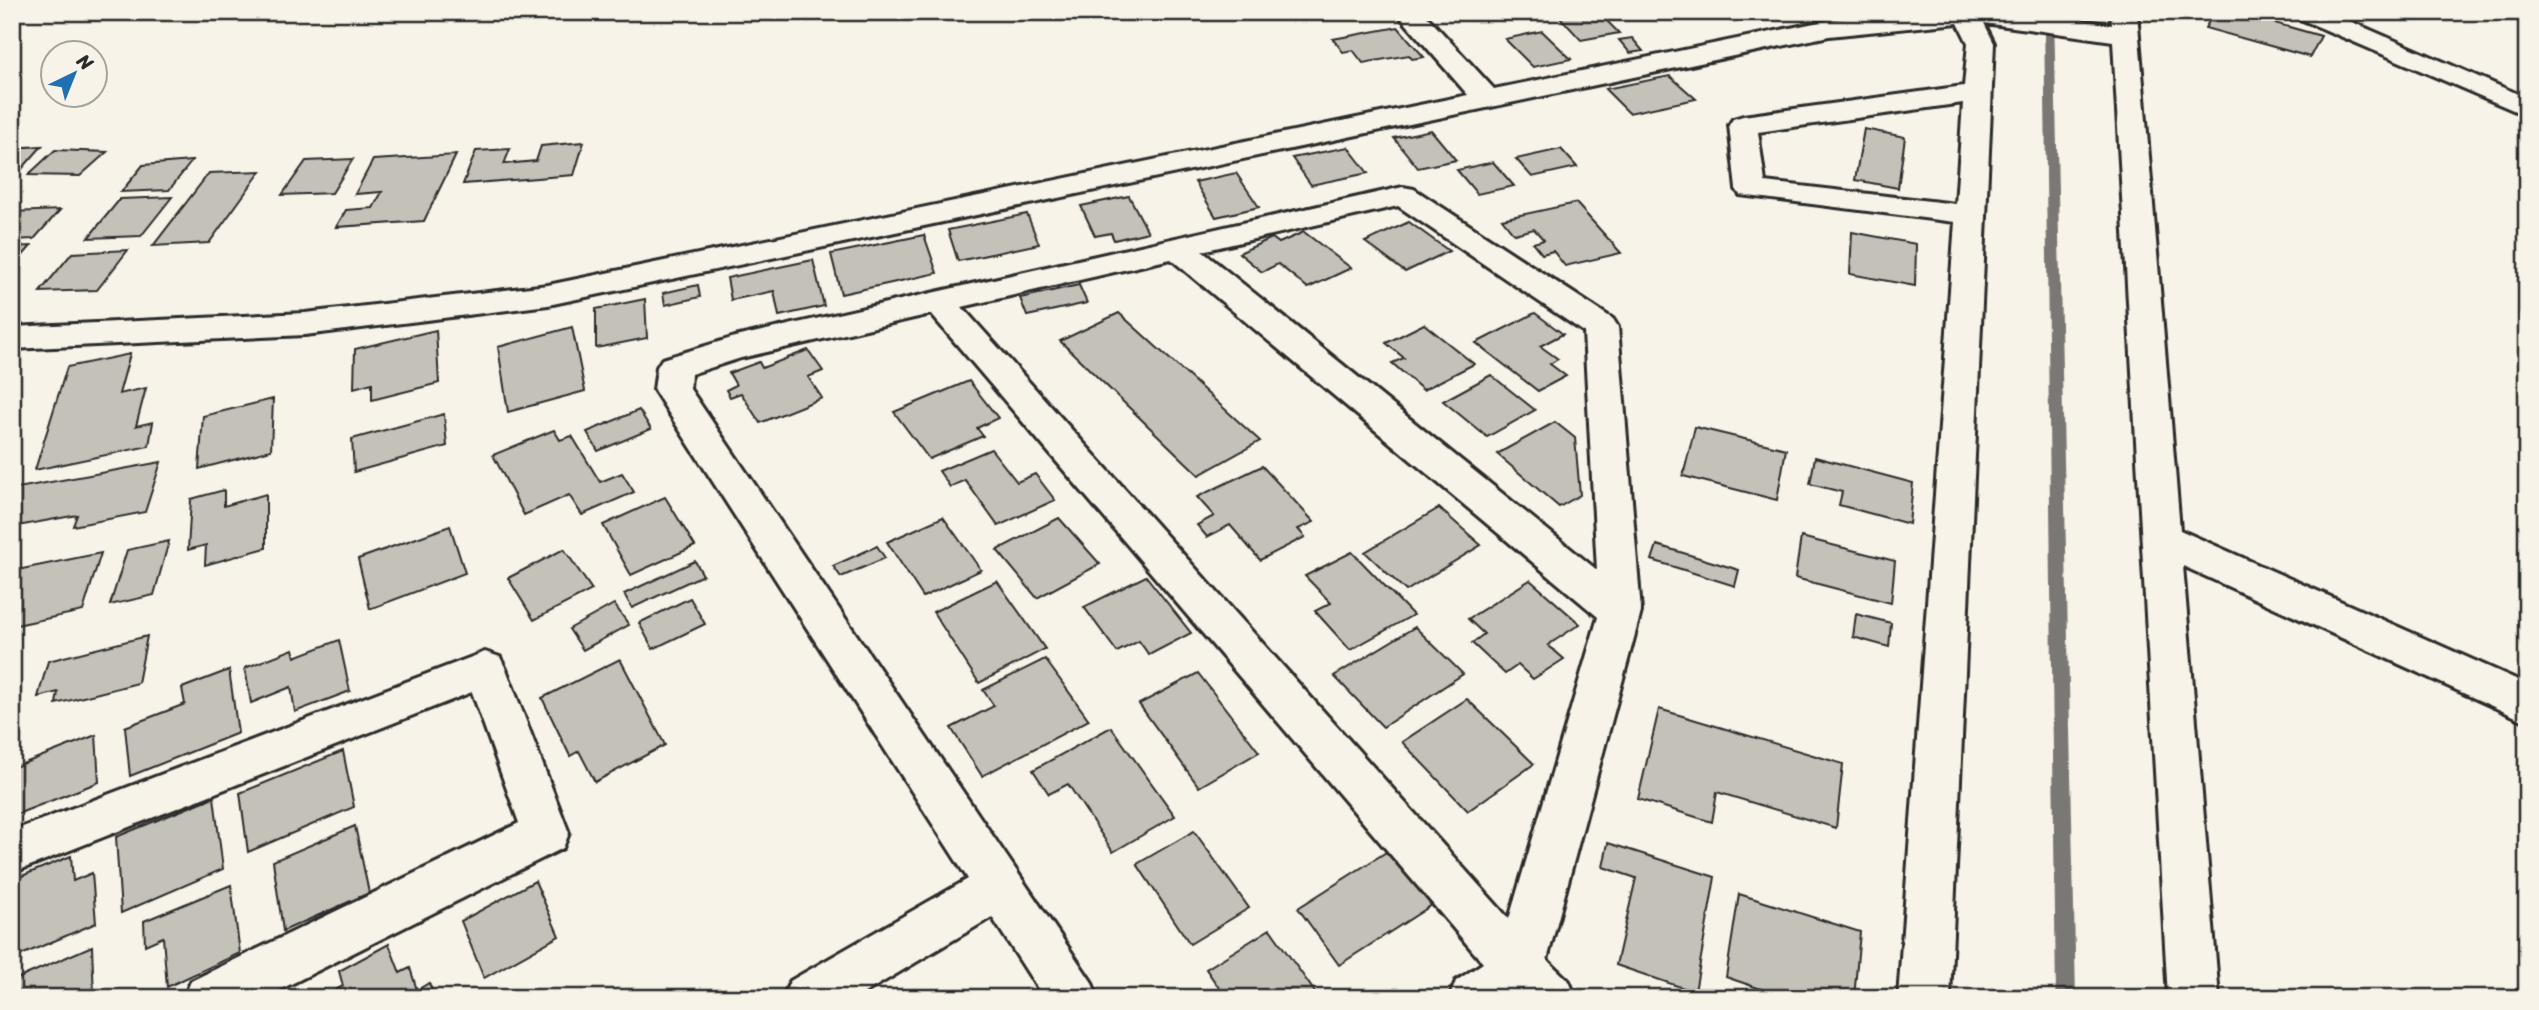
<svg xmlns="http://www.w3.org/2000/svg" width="2539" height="1010" viewBox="0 0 2539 1010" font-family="Sriracha,sans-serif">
	<rect width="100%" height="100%" fill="#f7f3e8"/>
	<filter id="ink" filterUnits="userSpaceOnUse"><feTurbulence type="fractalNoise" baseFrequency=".0143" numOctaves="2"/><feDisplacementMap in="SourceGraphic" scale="14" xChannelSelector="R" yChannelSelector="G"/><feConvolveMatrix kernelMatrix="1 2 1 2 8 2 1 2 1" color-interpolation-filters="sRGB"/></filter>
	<g filter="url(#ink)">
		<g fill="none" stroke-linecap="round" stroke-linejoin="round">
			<!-- stream -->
			<path fill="#7a7874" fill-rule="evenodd" d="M2044,12H2054L2076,998H2056Z"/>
		</g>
		<!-- building -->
		<g fill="#c4c1b9" stroke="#2b2b2b" stroke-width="2">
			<path d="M1483,12H1528L1529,13L1490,20Z"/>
			<path d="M1582,12H1598L1619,33L1581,40L1559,16Z"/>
			<path d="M1611,12H1661L1615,17Z"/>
			<path d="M2215,12H2236L2321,36L2310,57L2205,28Z"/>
			<path d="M1398,27L1424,57L1412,59L1409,55L1363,63L1353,50L1343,52L1333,39Z"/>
			<path d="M1542,31L1571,59L1533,67L1505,39Z"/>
			<path d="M1632,38L1643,51L1630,53L1619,40Z"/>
			<path d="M1670,76L1696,99L1629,113L1605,89Z"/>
			<path d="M1864,129L1905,137L1898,188L1855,180Z"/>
			<path d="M1431,130L1456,160L1418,168L1394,138Z"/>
			<path d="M584,142L574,175L463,184L476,151L510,149L504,164L536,161L541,146Z"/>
			<path d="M42,146L12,180V148Z"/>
			<path d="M1348,147L1368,173L1311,185L1292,158Z"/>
			<path d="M1561,149L1577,167L1532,177L1516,159Z"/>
			<path d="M55,150L107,152L80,176L28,175Z"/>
			<path d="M456,155L424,221L336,227L346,210L373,208L382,192L355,194L373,160Z"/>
			<path d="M353,159L332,193L282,195L306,161Z"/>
			<path d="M192,161L169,190L121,192L143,165Z"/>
			<path d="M1493,162L1514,186L1477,194L1457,170Z"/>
			<path d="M261,171L209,243L153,246L209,173Z"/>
			<path d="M1236,173L1259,207L1216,217L1195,182Z"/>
			<path d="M1129,196L1148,232L1114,240L1111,233L1095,236L1081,206Z"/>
			<path d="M172,197L141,236L88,238L120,199Z"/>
			<path d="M1576,203L1621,253L1565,266L1553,251L1542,254L1533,243L1544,240L1534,229L1514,234L1502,219Z"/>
			<path d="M60,210L34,239L12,240V212Z"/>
			<path d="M1027,214L1039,244L958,261L948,230Z"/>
			<path d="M1409,222L1449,251L1405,272L1365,242Z"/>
			<path d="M1304,232L1351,268L1308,288L1278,264L1262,272L1239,253L1272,238L1279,243Z"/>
			<path d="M1852,232L1916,244L1915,286L1850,274Z"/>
			<path d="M924,235L937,273L841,294L831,254Z"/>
			<path d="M31,246L12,268V247Z"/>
			<path d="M128,250L97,290L40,292L72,253Z"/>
			<path d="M813,260L824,306L779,316L774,291L731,300L727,278Z"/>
			<path d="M698,285L700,297L665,305L663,293Z"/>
			<path d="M1079,285L1087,303L1027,316L1020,298Z"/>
			<path d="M645,299L647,338L596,348V309Z"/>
			<path d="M1119,313L1260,441L1199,475L1060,341Z"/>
			<path d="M1535,313L1563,334L1540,346L1558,359L1550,364L1566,376L1538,391L1476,343Z"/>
			<path d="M1424,324L1474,364L1423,390L1392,363L1404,358L1386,343Z"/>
			<path d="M572,327L585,391L508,412L498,347Z"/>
			<path d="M436,330L439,383L372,400V383L354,388L355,349Z"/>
			<path d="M808,350L823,371L808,377L822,398L760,423L741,393L730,397L726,390L736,385L729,373L759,362L762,368Z"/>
			<path d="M130,354L119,394L146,388L136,426L153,422L149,446L35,470L67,367Z"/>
			<path d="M1491,375L1535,410L1487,437L1443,401Z"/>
			<path d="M969,381L998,418L977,428L983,436L929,459L894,412Z"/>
			<path d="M273,399L271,450L199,469L203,416Z"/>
			<path d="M639,410L651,429L598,451L587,432Z"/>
			<path d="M444,414L447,446L354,472L352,439Z"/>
			<path d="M1555,422L1575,438L1580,495L1559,507L1497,454Z"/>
			<path d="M1695,427L1786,449L1777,500L1683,476Z"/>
			<path d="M554,430L560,440L572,436L600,482L622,473L634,492L582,515L569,495L524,515L493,455Z"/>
			<path d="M991,449L1017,482L1035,474L1055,500L998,526L965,480L950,487L939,471Z"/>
			<path d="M1815,457L1913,483L1909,524L1839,505L1842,492L1810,484Z"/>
			<path d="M161,462L145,512L73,526L77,515L12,527V489Z"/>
			<path d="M1262,466L1314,522L1298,529L1305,537L1260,560L1230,525L1207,537L1197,525L1214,516L1197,497Z"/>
			<path d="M224,490V506L266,494V548L205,565L206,545L188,550L191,499Z"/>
			<path d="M665,497L695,546L631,575L603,525Z"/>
			<path d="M1439,508L1481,545L1406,591L1365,552Z"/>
			<path d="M943,517L981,570L923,597L887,542Z"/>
			<path d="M1059,518L1100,564L1037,598L997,550Z"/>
			<path d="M450,526L465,573L370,609L358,559Z"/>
			<path d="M1801,537L1895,561L1891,603L1795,578Z"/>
			<path d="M169,541L154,595L110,605L127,550Z"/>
			<path d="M1657,545L1739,570L1735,586L1652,560Z"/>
			<path d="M877,546L885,558L841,577L833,566Z"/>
			<path d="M564,549L592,590L534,620L508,578Z"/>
			<path d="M1352,552L1413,615L1350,650L1315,611L1331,603L1305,576Z"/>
			<path d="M101,553L83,611L12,626V571Z"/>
			<path d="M695,561L703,575L632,608L624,594Z"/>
			<path d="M1146,576L1191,633L1149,655L1139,641L1117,652L1084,607Z"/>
			<path d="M1530,580L1580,624L1548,645L1564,659L1533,679L1518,665L1505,674L1472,643L1484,634L1468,619Z"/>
			<path d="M997,581L1045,649L979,683L933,612Z"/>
			<path d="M690,598L705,624L653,649L639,623Z"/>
			<path d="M614,604L629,625L583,650L569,629Z"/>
			<path d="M1856,614L1891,623L1889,647L1853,637Z"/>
			<path d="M1415,627L1463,674L1383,727L1334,676Z"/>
			<path d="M147,636L138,683L56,704L58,692L38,697L48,661Z"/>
			<path d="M339,640L350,691L295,712L291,687L251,703L245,668L293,649L295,657Z"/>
			<path d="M620,659L665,745L595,782L579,751L570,756L542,698Z"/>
			<path d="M1045,659L1089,720L982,776L951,728L994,706L983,690Z"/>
			<path d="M229,670L238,733L130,776L125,727L185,704L182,688Z"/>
			<path d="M1198,673L1259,752L1199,787L1139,704Z"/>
			<path d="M1467,699L1534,764L1468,811L1402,742Z"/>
			<path d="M1659,709L1843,764L1836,828L1717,792L1712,822L1638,799Z"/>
			<path d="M1111,727L1175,816L1113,852L1068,784L1049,794L1033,770Z"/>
			<path d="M96,735L99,782L12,816V768Z"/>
			<path d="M343,751L354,807L248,852L240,793Z"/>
			<path d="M214,797L223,869L121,913L116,837Z"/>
			<path d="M355,826L369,893L283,931L273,861Z"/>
			<path d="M1194,831L1249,908L1190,944L1137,864Z"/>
			<path d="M1608,843L1715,877L1695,992L1616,965L1636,878L1603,867Z"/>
			<path d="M1391,849L1435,903L1339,965L1298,908Z"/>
			<path d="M71,856L73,881L92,873L96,923L12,959V880Z"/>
			<path d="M535,881L559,936L484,978L461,921Z"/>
			<path d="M231,885L240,953L167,987L163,937L145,945L144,921Z"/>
			<path d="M1739,894L1860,932L1854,998H1787L1726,977Z"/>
			<path d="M1270,929L1319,998H1226L1206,969Z"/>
			<path d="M389,944L400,973L410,968L417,990L429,983L435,998H321L343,986L339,971Z"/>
			<path d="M92,946L94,998H12V981Z"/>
		</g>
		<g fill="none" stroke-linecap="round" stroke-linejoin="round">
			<!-- minor casing -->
			<g stroke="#2b2b2b" stroke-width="6">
				<g id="minor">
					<path d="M1396,12H1423L1494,89L1829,20L1907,12H2031L2112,25L2111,12H2137L2180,530L2527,684V722L2183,566L2219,998H2168L2113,41L1984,23L1994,43L1950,998H1898L1955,222L1740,195L1736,189L1729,125L1733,119L1743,116L1964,86L1968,43L1958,23L1829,36L548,305L305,335L12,349V327L305,313L548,285L1468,95ZM1963,103L1956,204L1765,182L1758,132Z"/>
					<path d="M2294,12H2329L2527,98V116L2298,18Z"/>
					<path d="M1403,187L1414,189L1613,319L1618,327L1641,612L1547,960L1569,981L1576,998H1449L1456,981L1483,963L931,314L741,358L691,374L690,389L1091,981L1098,998H1044L992,917L856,998H783L790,981L968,879L654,390L657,367L662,359L735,337ZM1398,206L1584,332L1597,570L1202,251ZM1171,259L1598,617L1509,919L962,307Z"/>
					<path d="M485,652L500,657L506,669L569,833L563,848L263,998H184L191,981L519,823L472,692L12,873V831Z"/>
				</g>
			</g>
			<!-- minor -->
			<use href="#minor" fill="#f7f3e8" fill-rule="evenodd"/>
		</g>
	</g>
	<!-- margin -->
	<rect width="2539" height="1010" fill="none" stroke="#f7f3e8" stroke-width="42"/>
	<rect x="21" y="21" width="2497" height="968" fill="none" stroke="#2b2b2b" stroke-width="2.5" filter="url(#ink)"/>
	<!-- north arrow -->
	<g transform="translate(74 74) rotate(43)"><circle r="33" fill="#f7f3e8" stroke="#a5a39c" stroke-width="2"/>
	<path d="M0-5L12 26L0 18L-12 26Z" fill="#1f6fb2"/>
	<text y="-10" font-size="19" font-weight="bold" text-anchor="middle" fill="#2b2b2b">N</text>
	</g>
</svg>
